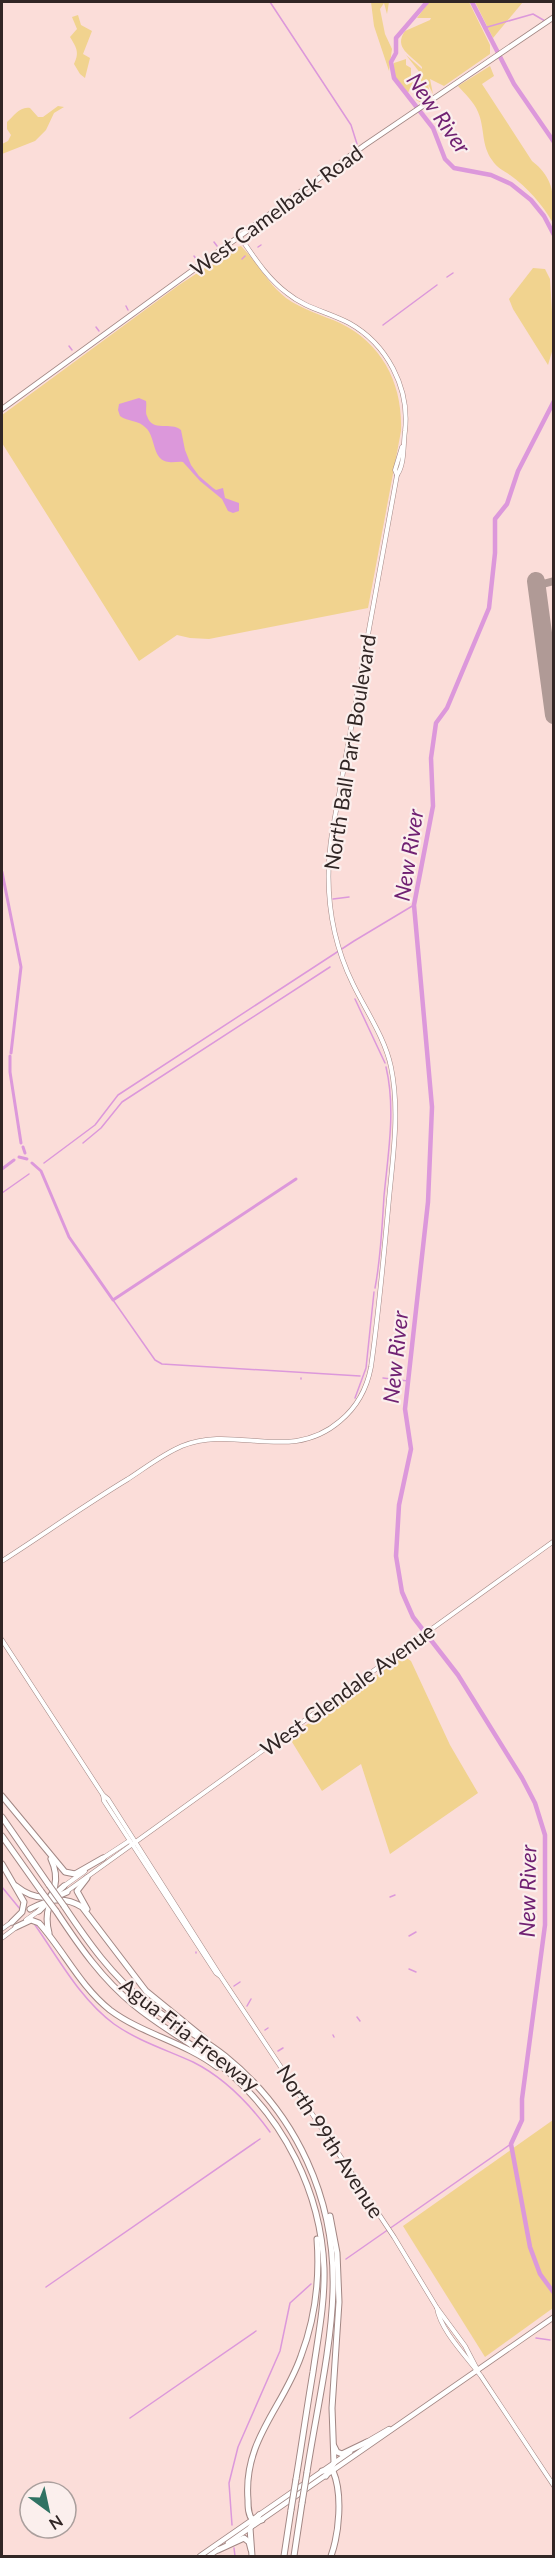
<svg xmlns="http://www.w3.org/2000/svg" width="555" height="2558" viewBox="0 0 555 2558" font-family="Lato,sans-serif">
	<rect width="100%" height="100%" fill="#fbddd9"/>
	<!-- green -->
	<g fill="#f1d38f">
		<path d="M371,2H389L387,14L384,3L380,9L385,34L392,49L389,71L374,26Z"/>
		<path d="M429,2H469L490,45V54L444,86L430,79L433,94L428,84L430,95L420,102L416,100L420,93L410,88L408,93L416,105C407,94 389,77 394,63L406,59V65L411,68V79L417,84H421V74L406,55L422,69V67C411,55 393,48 405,31L430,20L431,18H417Z"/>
		<path d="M475,2H523L493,38Z"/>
		<path d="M78,15L81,25L92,31L83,54L90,58L85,78L80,74L74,64C80,52 76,47 70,37L77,29L72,17Z"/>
		<path d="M490,66L494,76L482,84L532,161C555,179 554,196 553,223C542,204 528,188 510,175C503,170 497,168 492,160C481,145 485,128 478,112C474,102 465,94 458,86Z"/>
		<path d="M58,106L64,107L54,113L46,130L35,141L2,154V144L8,141L11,135L7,129V122C14,116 20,106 30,108L38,117H43Z"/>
		<path d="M241,246C258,263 267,283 286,298C303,310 322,315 340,323C383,344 403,385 401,431L368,608L209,639L190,638L177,635L139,661L2,443V415L179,285L237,247Z"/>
		<path d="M533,268L545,269L550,279L554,345L548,365L513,309L509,299Z"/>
		<path d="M404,1656L411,1661L450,1745L478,1793L390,1854L361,1764L322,1791L289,1737Z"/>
		<path d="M553,2120V2308L485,2357L403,2226Z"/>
	</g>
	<!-- water -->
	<path fill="#dc98db" d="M139,398L146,401C147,406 145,412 147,416C152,433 171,421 181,430L185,450L191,465L199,476L213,488L216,490L223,488L225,498L239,503V511L233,513L228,511L222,499L200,481L183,462C178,461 174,463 169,462C152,461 156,437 146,428C139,420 128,422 120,416L118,410L119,404Z"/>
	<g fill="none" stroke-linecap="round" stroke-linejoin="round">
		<!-- stream -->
		<g stroke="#dc98db" stroke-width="1.5">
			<path d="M270,2L351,125L357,144"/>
			<path d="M484,28L533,14L545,21"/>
			<path d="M214,242L217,246"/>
			<path d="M258,247L261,245"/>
			<path d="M194,256L197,260"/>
			<path d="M242,259L245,256"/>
			<path d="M447,277L453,273"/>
			<path d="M126,306L128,310"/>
			<path d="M383,325L437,285"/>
			<path d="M96,327L99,331"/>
			<path d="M69,346L72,350"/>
			<path d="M333,899L349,897"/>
			<path d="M355,999L385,1063"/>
			<path d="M83,1143L101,1128L122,1102L330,967"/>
			<path d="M44,1163L95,1125L118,1095L354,941L414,905"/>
			<path d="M2,1193L29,1174"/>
			<path d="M375,1288C381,1257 382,1227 384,1196C388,1154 396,1109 386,1067"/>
			<path d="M113,1300L155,1360L162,1364L360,1376"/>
			<path d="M383,1378L408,1381"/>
			<path d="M301,1379V1378"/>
			<path d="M355,1398L366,1368L374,1292"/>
			<path d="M2,1887L20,1909"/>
			<path d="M390,1897L395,1895"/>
			<path d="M35,1925C59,1959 80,1999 114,2024C138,2041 167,2050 193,2062C225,2078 249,2103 270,2132"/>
			<path d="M409,1936L416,1932"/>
			<path d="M196,1953V1952"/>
			<path d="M409,1969L416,1972"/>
			<path d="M234,1986L240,1982"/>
			<path d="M247,2006L251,1999"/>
			<path d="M357,2017L360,2021"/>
			<path d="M265,2030L268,2028"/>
			<path d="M333,2035L334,2037"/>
			<path d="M278,2051L283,2048"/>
			<path d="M346,2259L511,2144"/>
			<path d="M46,2287L260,2139"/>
			<path d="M536,2338L550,2340"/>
			<path d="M130,2418L256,2331"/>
			<path d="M232,2525L229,2483L238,2447L280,2351L290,2303L311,2284"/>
			<path d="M234,2548L235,2556"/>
		</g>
		<!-- canal -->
		<g stroke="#dc98db" stroke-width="3">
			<path d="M2,872L21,967L11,1053"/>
			<path d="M10,1056V1072L21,1143"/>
			<path d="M23,1147L25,1153"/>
			<path d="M19,1157L27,1159"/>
			<path d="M32,1163L41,1171L69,1237L113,1300L296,1179"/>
			<path d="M2,1169L14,1160"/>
		</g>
		<!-- river -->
		<g stroke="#dc98db" stroke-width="4.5">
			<path d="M427,2L396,38V53L391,62L394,78L433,128L445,159L454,168L491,175L511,184L531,200L544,216L554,235"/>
			<path d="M472,2L514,84L554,142"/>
			<path d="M554,401L518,471L507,504L495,519V553L489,608L447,708L436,723L431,758L433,806L414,905L432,1107L428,1202L405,1409L411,1449L399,1505L396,1556L402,1592L413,1617L458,1675L522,1778L535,1803L545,1835V1925L522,2099V2120L511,2144L530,2247L540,2274L554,2293"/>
		</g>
		<!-- taxiway -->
		<path stroke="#b09a96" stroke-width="8" d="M538,592L543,584L554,581"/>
		<!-- runway -->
		<path stroke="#b09a96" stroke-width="18" d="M536,581L554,715"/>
		<!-- secondary casing -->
		<g stroke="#a28784" stroke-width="5">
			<g id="secondary">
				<path d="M397,475L395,470L402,447"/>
				<path d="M2,1561C44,1534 85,1505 128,1479C145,1468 163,1454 182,1446C236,1424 290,1464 340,1421C357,1407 367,1388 371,1367C379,1311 384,1255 389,1199C393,1156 400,1110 391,1067C385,1038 366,1011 353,984C330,937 324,885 332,833L397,475C405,464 403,445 405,431C410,388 387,344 349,323C328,312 305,308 287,293C267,278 254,257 240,237"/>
				<path d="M2,1640L103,1795L104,1801L216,1973L220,1976"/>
				<path d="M103,1795L108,1799L221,1977L394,2237L437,2308L465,2346L477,2369"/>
				<path d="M103,1858L129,1841"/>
				<path d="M64,1886L85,1871"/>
				<path d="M66,1892L554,1541"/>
				<path d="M26,1920L40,1910"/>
				<path d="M2,1929L13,1921"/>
				<path d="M2,1938L18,1926"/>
				<path d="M437,2308C440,2330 468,2358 481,2376L554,2486"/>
			</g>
		</g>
		<!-- primary casing -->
		<g stroke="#a28784" stroke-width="6">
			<g id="primary">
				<path d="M2,409L365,145L554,17"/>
				<path d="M365,2443L389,2429"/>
				<path d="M228,2543L554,2317"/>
				<path d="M200,2556L350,2452"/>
				<path d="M209,2556L219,2549"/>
			</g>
		</g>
		<!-- highway casing -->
		<g stroke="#a28784" stroke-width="7">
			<g id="highway">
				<path d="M2,1796L65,1872L75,1874L103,1858"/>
				<path d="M2,1817L49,1885"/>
				<path d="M2,1836L41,1891"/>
				<path d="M2,1864L24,1902L22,1912L12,1922"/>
				<path d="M87,1878L77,1891L87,1909"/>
				<path d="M16,1886C32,1899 49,1901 67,1892"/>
				<path d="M64,1906C88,1942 112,1976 146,2003C171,2022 200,2036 225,2056C297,2114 336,2200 333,2292C331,2351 316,2413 307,2472"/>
				<path d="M30,1909C48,1899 64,1896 82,1907L146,1991L205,2039"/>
				<path d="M39,1911C54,1897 61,1880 51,1859"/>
				<path d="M56,1911C79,1946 102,1979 134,2005C163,2029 197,2046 226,2070C284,2119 321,2192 324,2268C325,2303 318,2337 313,2372C307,2407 302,2443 296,2479"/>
				<path d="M16,1927L31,1920L39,1923C64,1951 80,1986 110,2010C142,2034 184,2042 217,2067"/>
				<path d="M49,1933C44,1914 49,1898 64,1886"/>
				<path d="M334,2446L337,2452L342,2454L367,2442"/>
				<path d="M322,2471H333C343,2494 339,2534 331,2556"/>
				<path d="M326,2476L334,2463L332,2408L339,2302L337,2253L330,2216"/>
				<path d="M262,2520L253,2521C248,2515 248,2507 248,2500C243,2440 283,2408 301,2356C315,2319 320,2279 317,2239"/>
				<path d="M218,2550L244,2538L249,2542L251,2550"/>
				<path d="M252,2556L250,2528L259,2515"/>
				<path d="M284,2556L291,2510"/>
				<path d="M294,2556L302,2503"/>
			</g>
		</g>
		<!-- secondary -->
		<use href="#secondary" stroke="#fff" stroke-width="4"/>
		<!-- primary -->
		<use href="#primary" stroke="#fff" stroke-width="4.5"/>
		<!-- highway -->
		<use href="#highway" stroke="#fff" stroke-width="5"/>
		<!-- highway-bridge casing -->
		<g stroke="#a28784" stroke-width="7" stroke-linecap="butt">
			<g id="highway-bridge">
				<path d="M49,1885L64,1906"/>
				<path d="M41,1891L56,1911"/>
				<path d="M302,2503L307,2472"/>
				<path d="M291,2510L296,2479"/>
			</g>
		</g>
		<!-- highway-bridge -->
		<use href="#highway-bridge" stroke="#fff" stroke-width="5"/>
	</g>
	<g text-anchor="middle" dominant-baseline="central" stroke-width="4.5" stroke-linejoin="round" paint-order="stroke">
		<!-- street labels -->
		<g font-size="21" fill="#312625" stroke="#fbefed">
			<text transform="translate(276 210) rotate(-36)">West Camelback Road</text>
			<text transform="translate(349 752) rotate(-81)">North Ball Park Boulevard</text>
			<text transform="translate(347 1689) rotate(-36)">West Glendale Avenue</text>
			<text transform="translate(190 2034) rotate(38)">Agua Fria Freeway</text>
			<text transform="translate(331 2141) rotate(57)">North 99th Avenue</text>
		</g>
		<!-- water labels -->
		<g font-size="22" font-style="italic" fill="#702172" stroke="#fbefed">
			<text transform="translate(439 113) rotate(55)">New River</text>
			<text transform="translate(408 855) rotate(-81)">New River</text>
			<text transform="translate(395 1357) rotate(-84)">New River</text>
			<text transform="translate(527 1891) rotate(-89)">New River</text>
		</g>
	</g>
	<!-- border -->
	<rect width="555" height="2558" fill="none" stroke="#312625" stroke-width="6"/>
	<!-- north arrow -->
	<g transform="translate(48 2510) rotate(147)"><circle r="28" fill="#fbefed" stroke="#aa9f9d" stroke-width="1.5"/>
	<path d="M0-4.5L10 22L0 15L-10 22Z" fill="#307263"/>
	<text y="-9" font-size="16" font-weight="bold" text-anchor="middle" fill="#312625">N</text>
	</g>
</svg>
